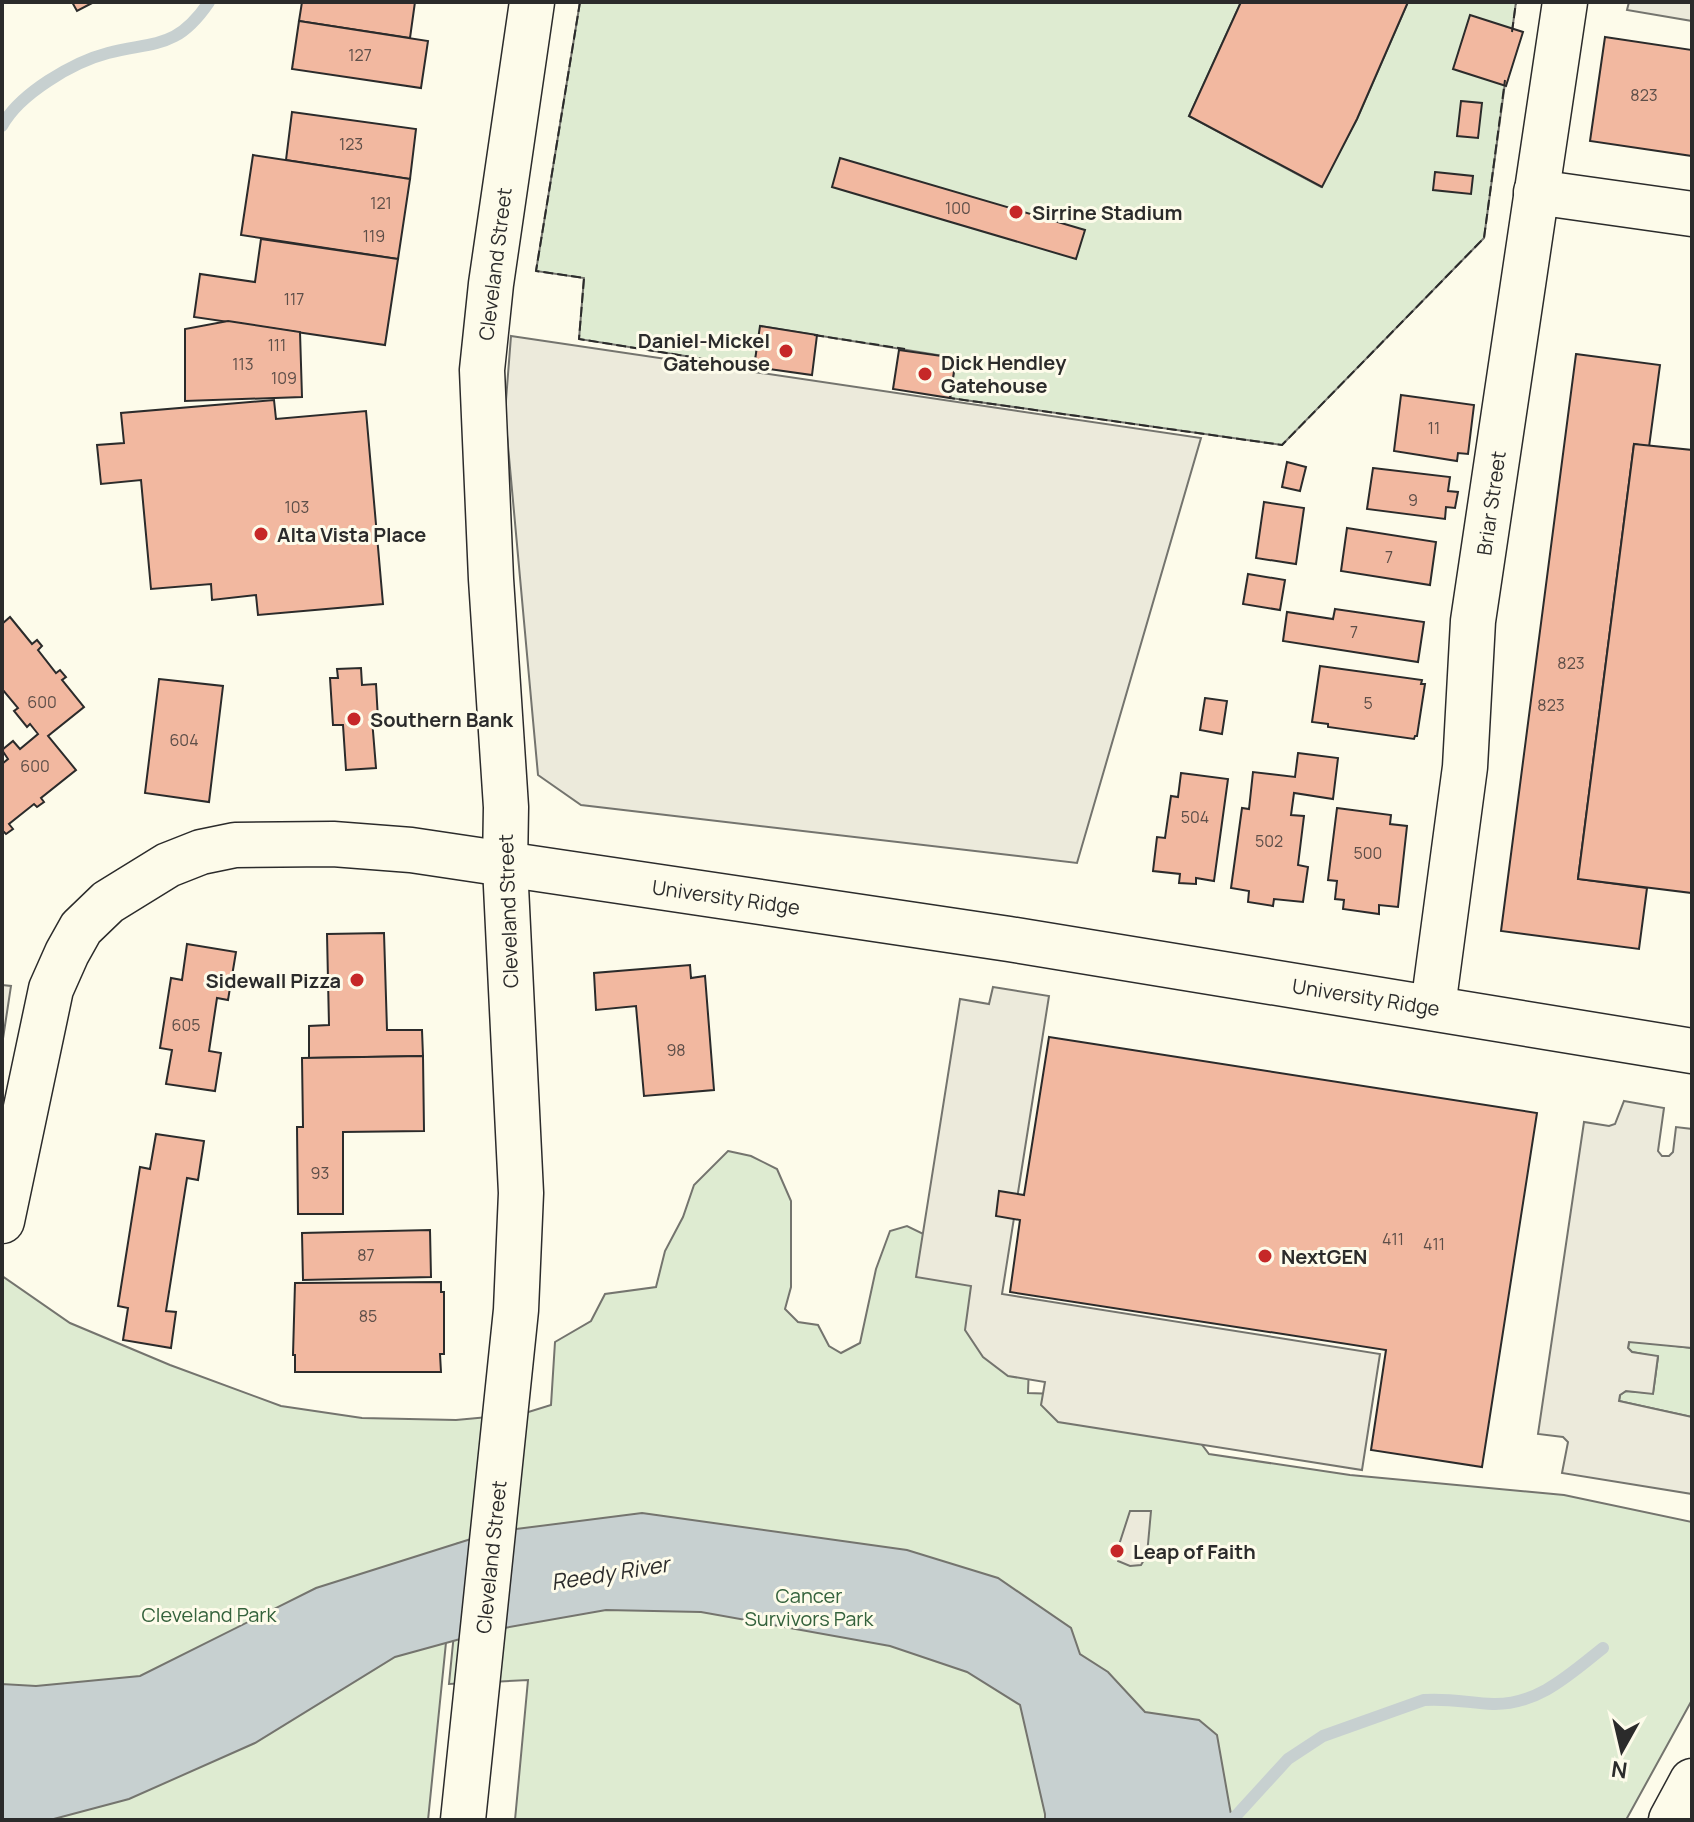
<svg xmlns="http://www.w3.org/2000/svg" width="1694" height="1822" viewBox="0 0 1694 1822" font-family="Manrope,sans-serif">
	<rect width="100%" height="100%" fill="#fdfbea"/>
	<!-- green -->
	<g fill="#deebd1" stroke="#74746e" stroke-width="2">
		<path d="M580,2H1241L1189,116L1321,187L1357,119L1408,2H1516L1484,238L1282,445L950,398L956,358L761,326L754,367L579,339L584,278L536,271Z"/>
		<path d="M728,1151L751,1156L777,1169L791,1201V1287L785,1309L798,1322L818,1325L829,1346L841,1353L860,1343L876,1269L890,1231L907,1226L940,1242L1029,1365L1028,1393L1057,1394L1194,1434L1209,1454L1350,1475L1564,1495L1692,1522V1700L1626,1820H515L528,1680L449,1684L463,1542L456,1544L428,1820H2V1276L70,1323L170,1365L281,1406L362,1418L456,1420L522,1414L551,1405L555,1342L591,1321L605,1294L656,1287L665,1251L683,1217L694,1185Z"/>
		<path d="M1636,1341L1692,1348V1417L1619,1401L1620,1395L1626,1391L1653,1393L1658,1357L1632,1352L1628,1348L1629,1342Z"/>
	</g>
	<!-- parking -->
	<g fill="#eceadb" stroke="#74746e" stroke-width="2">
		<path d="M1629,2H1692V21L1627,10Z"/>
		<path d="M511,336L1201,438L1077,863L581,805L538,775L505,413Z"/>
		<path d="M2,985L11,986L2,1045Z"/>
		<path d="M993,987L1049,996L1002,1294L1380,1354L1362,1470L1058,1422L1041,1405L1045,1382L1008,1376L983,1357L965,1330L971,1286L916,1277L960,999L989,1004Z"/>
		<path d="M1624,1101L1664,1108L1658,1151L1662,1156H1669L1673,1152L1676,1127L1692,1129V1348L1629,1342L1628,1348L1632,1352L1658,1356L1653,1394L1626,1391L1620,1395L1619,1401L1692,1417V1494L1562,1473L1568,1442L1563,1437L1538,1434L1584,1122L1609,1126L1615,1124Z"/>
		<path d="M1130,1511H1151L1147,1555L1141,1565L1130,1566L1118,1561L1117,1551Z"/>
	</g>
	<!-- water -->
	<path fill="#c7d0d0" stroke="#74746e" stroke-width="2" d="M642,1513L907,1550L998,1578L1071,1628L1080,1654L1108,1672L1145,1712L1199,1720L1217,1735L1232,1820H1045V1814L1020,1705L967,1672L890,1646L701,1612L606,1610L493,1630L395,1657L255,1743L129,1799L50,1820H2V1684L36,1686L140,1676L316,1588L493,1532Z"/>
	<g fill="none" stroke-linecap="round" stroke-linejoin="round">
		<!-- stream -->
		<g stroke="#c7d0d0" stroke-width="12">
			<path d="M2,126C19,94 73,62 108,53C156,41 177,49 209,2"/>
			<path d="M1226,1820L1234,1818L1288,1759L1323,1736L1424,1700C1448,1698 1470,1703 1493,1704C1538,1705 1570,1674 1603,1648"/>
		</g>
	</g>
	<!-- building -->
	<g fill="#f2b8a0" stroke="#2b2b2b" stroke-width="2">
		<path d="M72,2H94L77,11Z"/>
		<path d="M302,2H415L410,38L299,21Z"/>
		<path d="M1241,2H1408L1357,119L1322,187L1189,116Z"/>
		<path d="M1470,15L1523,32L1506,86L1453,69Z"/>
		<path d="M299,21L428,41L421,88L292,69Z"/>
		<path d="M1605,37L1692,50V156L1590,141Z"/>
		<path d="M1461,101L1482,103L1478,138L1457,136Z"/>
		<path d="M292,112L416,129L410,179L286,160Z"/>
		<path d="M253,155L410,179L398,259L241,235Z"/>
		<path d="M840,158L1085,230L1076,259L832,187Z"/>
		<path d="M1435,172L1473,176L1471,194L1433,190Z"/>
		<path d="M261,239L398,259L385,345L194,317L200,274L255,282Z"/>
		<path d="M228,321L300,332L302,397L185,401V329Z"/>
		<path d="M760,326L817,335L812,375L754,367Z"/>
		<path d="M899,350L956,358L950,398L893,389Z"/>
		<path d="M1576,354L1660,365L1649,447L1634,444L1578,879L1647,888L1639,949L1501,931Z"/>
		<path d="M1401,395L1474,405L1468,454L1458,453L1457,461L1394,451Z"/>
		<path d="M274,400L276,419L366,411L383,604L258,615L256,595L212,600L211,584L151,589L141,480L101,484L97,445L124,443L121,413Z"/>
		<path d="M1634,444L1692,450V893L1578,879Z"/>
		<path d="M1287,462L1306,467L1300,491L1282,487Z"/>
		<path d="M1373,468L1450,477L1448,491L1458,492L1455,508L1446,507L1445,519L1367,509Z"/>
		<path d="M1264,502L1304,508L1296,564L1256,558Z"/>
		<path d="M1347,528L1436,542L1430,585L1341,571Z"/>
		<path d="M1248,574L1285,580L1280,610L1243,604Z"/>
		<path d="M1335,609L1424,622L1418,662L1283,641L1287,612L1333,619Z"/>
		<path d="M10,617L32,644L37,640L42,646L38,650L56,673L60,670L66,677L62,680L84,707L48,736L76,770L41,798L44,802L37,807L34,804L9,824L13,829L6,834L2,830V764L8,759L2,750L13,741L20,749L38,734L30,724L27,727L14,711L18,708L2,689V624Z"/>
		<path d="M1320,666L1422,680L1421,684H1425L1417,736H1415L1414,739L1328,727V724L1312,722Z"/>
		<path d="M361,668L362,685L376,684L378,719H372L376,768L346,770L343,725H333L330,678H338L337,669Z"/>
		<path d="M159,679L223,686L209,802L145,793Z"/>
		<path d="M1205,698L1227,701L1222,734L1200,730Z"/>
		<path d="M1298,753L1338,758L1333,799L1294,793L1291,815L1304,816L1298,865L1308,867L1303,902L1274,899L1273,906L1248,902L1249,891L1231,888L1242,808L1249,809L1253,772L1295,777Z"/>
		<path d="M1181,773L1228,779L1214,881L1196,878V884L1179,883L1180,874L1153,871L1157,837L1165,838L1171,796L1178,797Z"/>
		<path d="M1337,808L1391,815L1390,824L1407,826L1398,907L1379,905V914L1343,909L1344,900L1335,899L1337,881L1328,880Z"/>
		<path d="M384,933L387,1030H422L423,1056L309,1058V1026L329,1025L327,934Z"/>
		<path d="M187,944L236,952L228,1000L217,998L209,1051L221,1053L215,1091L166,1084L172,1050L160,1048L171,978L182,980Z"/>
		<path d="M690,965L691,978L705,976L714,1090L644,1096L636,1006L596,1010L594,973Z"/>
		<path d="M1049,1037L1537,1113L1482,1467L1371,1450L1386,1350L1010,1292L1020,1220L996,1216L999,1191L1024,1195Z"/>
		<path d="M423,1056L424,1131L343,1132V1214H298L297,1127H303L302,1058Z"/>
		<path d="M156,1134L204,1141L198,1180L187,1178L166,1311L176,1312L171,1348L123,1340L128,1308L118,1306L140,1167L150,1169Z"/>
		<path d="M430,1230L431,1277L303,1280L302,1233Z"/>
		<path d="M441,1282V1292H444V1354H440L441,1372H295V1355H293L295,1283Z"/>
	</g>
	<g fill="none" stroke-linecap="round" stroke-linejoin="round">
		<!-- minor casing -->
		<g stroke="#2b2b2b" stroke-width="47">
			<g id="minor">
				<path d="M1536,192L1692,214"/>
				<path d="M1433,1007L1465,767L1473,621L1565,2"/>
				<path d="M2,1221L51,989L67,953L81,928L108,902L168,865L201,852L235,845L333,844L411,850L1009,939L1692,1051"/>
				<path d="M463,1820L516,1310L521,1193L505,866L506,807L491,579L482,370L491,284L532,2"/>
			</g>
		</g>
		<!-- major casing -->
		<g stroke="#2b2b2b" stroke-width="47">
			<path id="major" d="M1671,1820L1692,1781"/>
		</g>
		<!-- minor -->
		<use href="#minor" stroke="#fdfbea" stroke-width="44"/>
		<!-- major -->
		<use href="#major" stroke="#fdfbea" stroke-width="44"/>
		<!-- fence -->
		<g stroke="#2b2b2b" stroke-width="2" stroke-dasharray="10 4" stroke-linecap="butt">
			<path d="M580,2L536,271L584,278L579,339L754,367L755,363"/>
			<path d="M1512,32L1516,2"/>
			<path d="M814,335L905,349"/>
			<path d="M951,393L950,398L1282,445L1484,238L1505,80"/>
		</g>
	</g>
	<!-- markers -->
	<g fill="#c62828" stroke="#fdfbea" stroke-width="3">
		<circle cx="1016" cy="212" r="8"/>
		<circle cx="786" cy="351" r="8"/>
		<circle cx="925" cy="374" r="8"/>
		<circle cx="261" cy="534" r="8"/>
		<circle cx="354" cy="719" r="8"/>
		<circle cx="357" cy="980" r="8"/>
		<circle cx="1265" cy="1256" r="8"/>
		<circle cx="1117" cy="1551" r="8"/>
	</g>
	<g text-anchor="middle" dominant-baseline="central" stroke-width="6" stroke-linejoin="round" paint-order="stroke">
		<!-- number labels -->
		<g font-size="16" fill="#5d4e48">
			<text x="360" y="55">127</text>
			<text x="1644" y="95">823</text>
			<text x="351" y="144">123</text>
			<text x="381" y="203">121</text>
			<text x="958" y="208">100</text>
			<text x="374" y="236">119</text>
			<text x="294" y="299">117</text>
			<text x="277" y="345">111</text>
			<text x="243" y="364">113</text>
			<text x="284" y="378">109</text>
			<text x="1434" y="428">11</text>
			<text x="1413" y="500">9</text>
			<text x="297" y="507">103</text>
			<text x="1389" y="557">7</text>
			<text x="1354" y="632">7</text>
			<text x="1571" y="663">823</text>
			<text x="42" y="702">600</text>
			<text x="1368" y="703">5</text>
			<text x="1551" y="705">823</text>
			<text x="184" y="740">604</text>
			<text x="35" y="766">600</text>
			<text x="1195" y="817">504</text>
			<text x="1269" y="841">502</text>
			<text x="1368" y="853">500</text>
			<text x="186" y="1025">605</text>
			<text x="676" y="1050">98</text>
			<text x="320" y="1173">93</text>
			<text x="1393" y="1239">411</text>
			<text x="1434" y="1244">411</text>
			<text x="366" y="1255">87</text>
			<text x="368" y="1316">85</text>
		</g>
		<!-- poi labels -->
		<g font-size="20" font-weight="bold" fill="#2b2b2b" stroke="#fdfbea" text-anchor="start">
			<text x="1032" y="212">Sirrine Stadium</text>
			<text x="770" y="340" text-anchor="end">Daniel-Mickel<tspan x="770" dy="23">Gatehouse</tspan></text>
			<text x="941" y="362">Dick Hendley<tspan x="941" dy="23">Gatehouse</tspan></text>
			<text x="277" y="534">Alta Vista Place</text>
			<text x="370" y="719">Southern Bank</text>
			<text x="341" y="980" text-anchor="end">Sidewall Pizza</text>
			<text x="1281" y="1256">NextGEN</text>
			<text x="1133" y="1551">Leap of Faith</text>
		</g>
		<!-- street labels -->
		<g font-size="20" fill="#2b2b2b" stroke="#fdfbea">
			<text transform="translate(495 264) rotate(-83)">Cleveland Street</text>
			<text transform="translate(1491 503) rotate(-82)">Briar Street</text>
			<text transform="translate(726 897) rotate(8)">University Ridge</text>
			<text transform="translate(508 911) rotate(-92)">Cleveland Street</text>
			<text transform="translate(1366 997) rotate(9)">University Ridge</text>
			<text transform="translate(491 1557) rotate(-84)">Cleveland Street</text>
		</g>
		<!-- park labels -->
		<g font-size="20" fill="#34623c" stroke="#fdfbea">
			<text x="809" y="1595">Cancer<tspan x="809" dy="23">Survivors Park</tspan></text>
			<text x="209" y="1614">Cleveland Park</text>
		</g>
		<!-- water labels -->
		<g font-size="22" font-style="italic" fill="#2b2b2b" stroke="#fdfbea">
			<text transform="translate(610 1573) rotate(-9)">Reedy River</text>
		</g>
	</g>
	<!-- border -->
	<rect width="1694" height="1822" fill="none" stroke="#2b2b2b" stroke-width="8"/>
	<!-- north arrow -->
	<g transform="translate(1622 1750) rotate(188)" stroke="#fdfbea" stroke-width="6" paint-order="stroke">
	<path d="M0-6L14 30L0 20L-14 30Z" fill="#2b2b2b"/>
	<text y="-12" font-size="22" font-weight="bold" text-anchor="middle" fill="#2b2b2b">N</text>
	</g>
</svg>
